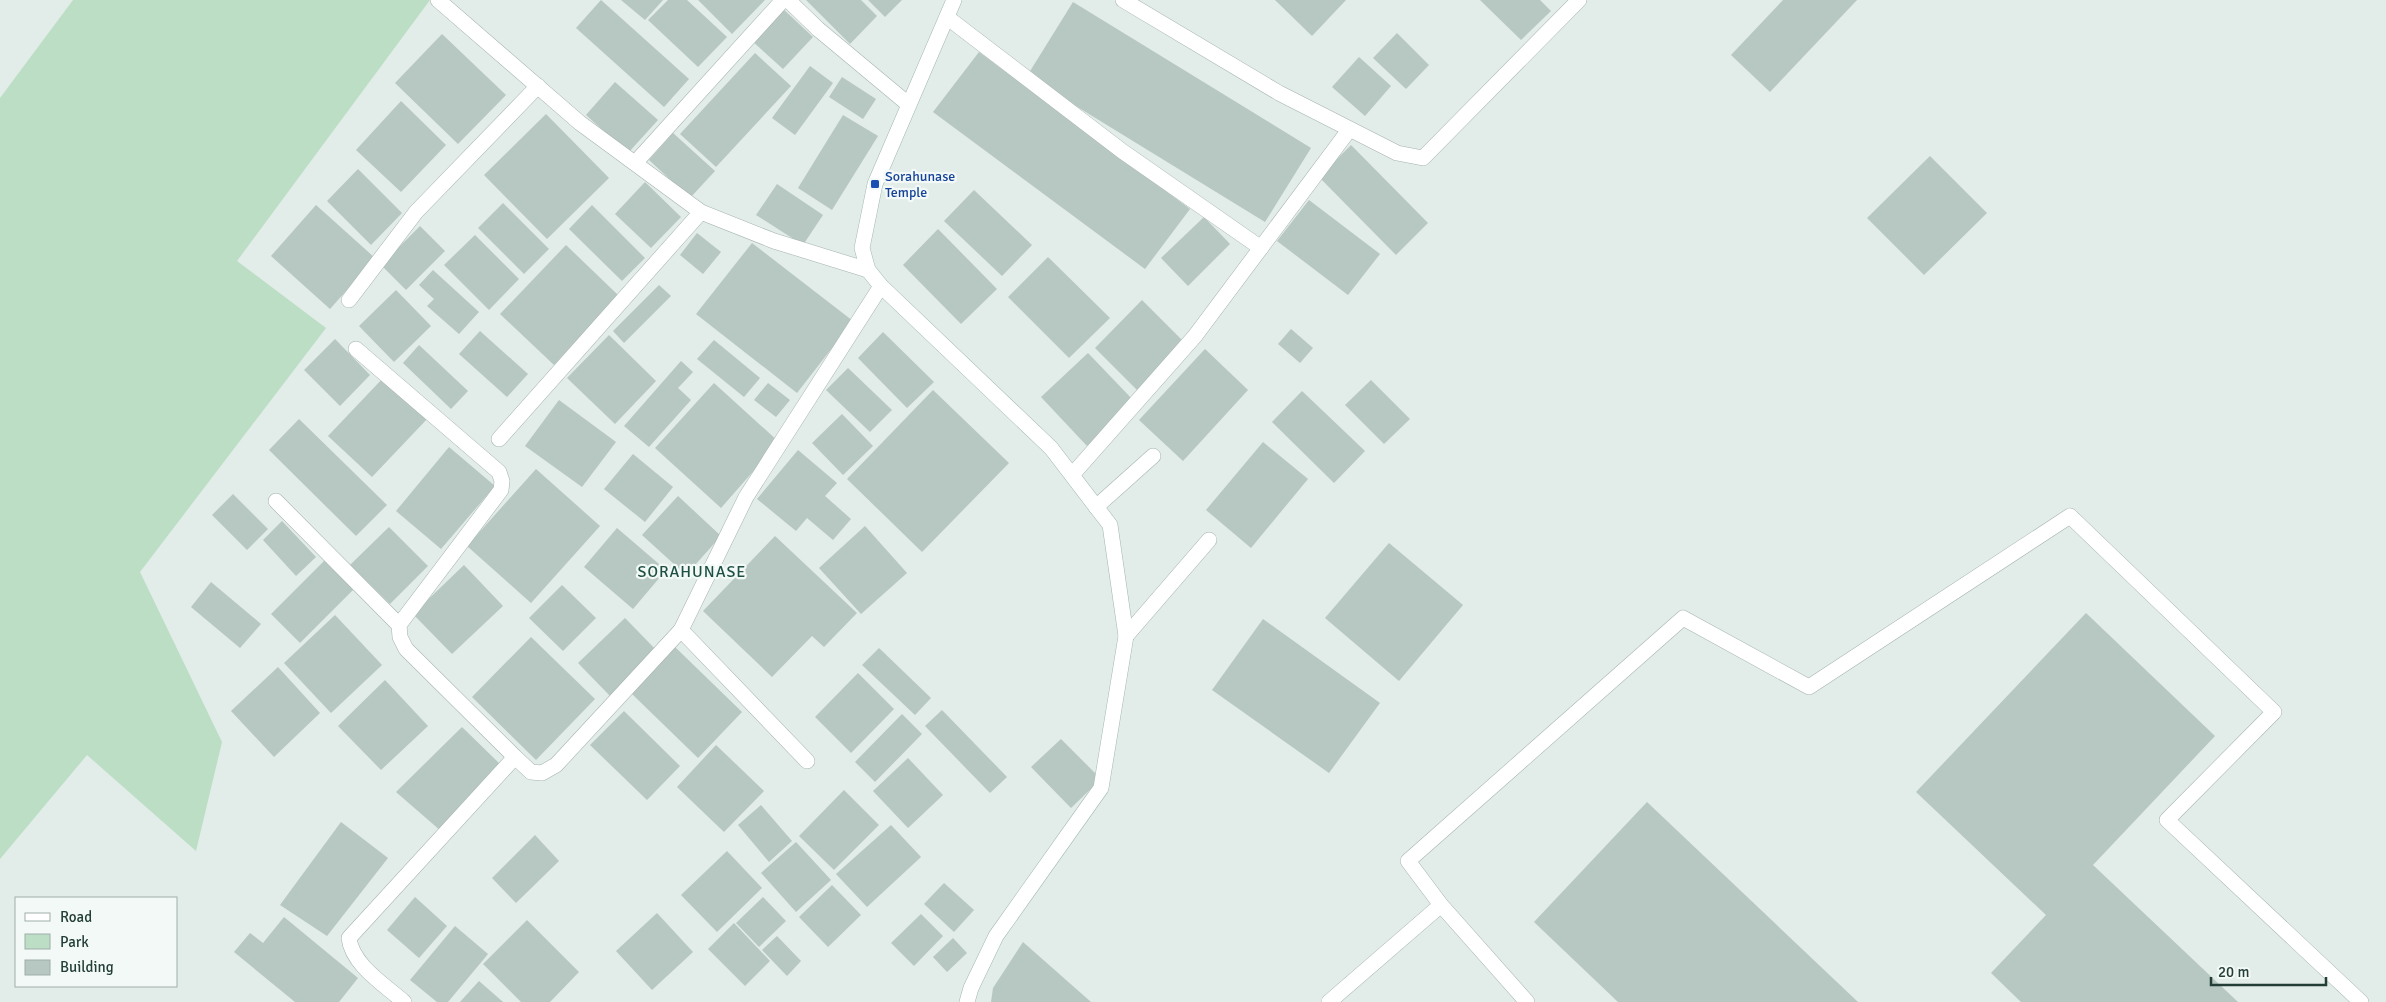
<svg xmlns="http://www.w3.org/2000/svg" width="2386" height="1002" viewBox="0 0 2386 1002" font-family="Signika,sans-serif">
	<rect width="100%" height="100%" fill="#e2ece8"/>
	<!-- green -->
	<path fill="#bbdec5" d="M73,0H430L237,261L326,328L140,572L222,742L196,851L87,755L0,859V98Z"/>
	<!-- building -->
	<g fill="#b7c7c1">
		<path d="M601,0L689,79L664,107L576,28Z"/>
		<path d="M621,0H663L645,20Z"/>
		<path d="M668,0H687L727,37L698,67L648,20Z"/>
		<path d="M698,0H765L732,34Z"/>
		<path d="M806,0H861L877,16L850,44Z"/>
		<path d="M868,0H902L885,17Z"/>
		<path d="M1275,0H1346L1312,36Z"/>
		<path d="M1480,0H1540L1551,11L1521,40Z"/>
		<path d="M1783,0H1857L1770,92L1731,55Z"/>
		<path d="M1073,2L1311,148L1265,222L1027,76Z"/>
		<path d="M781,7L813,37L783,69L751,40Z"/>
		<path d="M1397,33L1429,65L1406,89L1373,58Z"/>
		<path d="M442,34L506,95L458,144L395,83Z"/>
		<path d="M979,52L1190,209L1145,269L933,112Z"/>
		<path d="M755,53L791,86L716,167L680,134Z"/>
		<path d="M1359,57L1391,86L1365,116L1332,87Z"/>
		<path d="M810,66L833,83L795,135L772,118Z"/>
		<path d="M842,77L876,99L863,119L829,97Z"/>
		<path d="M615,82L658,120L628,153L586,115Z"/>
		<path d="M401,101L446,145L401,192L356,150Z"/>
		<path d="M546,114L609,178L547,239L484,175Z"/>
		<path d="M843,115L878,136L832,210L798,188Z"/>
		<path d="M673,133L715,171L690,198L649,160Z"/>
		<path d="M1351,145L1428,223L1396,255L1319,177Z"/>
		<path d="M1930,156L1987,213L1924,275L1867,218Z"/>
		<path d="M358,169L402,213L371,245L327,201Z"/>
		<path d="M645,182L681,217L651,248L615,214Z"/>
		<path d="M777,184L823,215L803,245L756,215Z"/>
		<path d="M974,190L1032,245L1002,276L944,221Z"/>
		<path d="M1309,200L1380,254L1348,295L1277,241Z"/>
		<path d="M503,203L549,249L524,274L478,228Z"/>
		<path d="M316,205L375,258L330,309L271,256Z"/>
		<path d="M592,205L645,258L622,281L569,229Z"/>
		<path d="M1204,217L1230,244L1188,286L1161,258Z"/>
		<path d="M420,226L445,251L406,290L381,265Z"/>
		<path d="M938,229L997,289L961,324L903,265Z"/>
		<path d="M697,233L721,252L703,274L680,255Z"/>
		<path d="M475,235L519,279L489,310L444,265Z"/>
		<path d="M752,243L853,321L797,393L696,314Z"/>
		<path d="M566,245L618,295L554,365L500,314Z"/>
		<path d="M1048,257L1110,318L1069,358L1008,297Z"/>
		<path d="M433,270L479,312L459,334L427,306L434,299L419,285Z"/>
		<path d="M659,285L671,296L624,343L613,331Z"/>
		<path d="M396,290L431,326L394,362L359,326Z"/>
		<path d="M1142,300L1185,343L1137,390L1095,348Z"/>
		<path d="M1291,329L1313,348L1300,363L1278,344Z"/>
		<path d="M480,331L528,374L507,397L459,354Z"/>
		<path d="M883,332L934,382L907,408L858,358Z"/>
		<path d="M609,335L656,381L615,424L567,378Z"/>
		<path d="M335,339L370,375L340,406L304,370Z"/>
		<path d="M714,340L760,378L744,397L697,359Z"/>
		<path d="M419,345L468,391L451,409L403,363Z"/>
		<path d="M1205,349L1248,390L1183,461L1139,420Z"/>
		<path d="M1088,353L1134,401L1087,446L1041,397Z"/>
		<path d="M681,361L693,372L678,388L691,400L649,447L624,426Z"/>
		<path d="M848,368L892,410L870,432L826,390Z"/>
		<path d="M385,376L428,418L372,477L328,436Z"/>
		<path d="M1371,380L1410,419L1384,444L1345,405Z"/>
		<path d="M714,383L779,442L721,508L655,448Z"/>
		<path d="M768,383L790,400L776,417L754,400Z"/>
		<path d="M933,390L1009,463L922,552L847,479Z"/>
		<path d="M1302,391L1365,451L1334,483L1272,422Z"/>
		<path d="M559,400L616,442L582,487L525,446Z"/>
		<path d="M842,414L873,446L843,475L812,443Z"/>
		<path d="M299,419L387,505L356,536L269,450Z"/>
		<path d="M1263,442L1308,479L1251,548L1206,510Z"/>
		<path d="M449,447L495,486L441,549L396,511Z"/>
		<path d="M798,450L837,483L825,496L851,519L833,540L807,518L796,531L757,499Z"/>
		<path d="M633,454L673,487L645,522L604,489Z"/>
		<path d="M536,469L600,526L531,603L467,546Z"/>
		<path d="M233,494L268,529L247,550L212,515Z"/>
		<path d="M678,496L721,536L686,575L642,535Z"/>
		<path d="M282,521L316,557L296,576L263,540Z"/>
		<path d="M865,526L907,573L861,614L819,568Z"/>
		<path d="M389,527L428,566L390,604L350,565Z"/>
		<path d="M617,528L666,570L633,609L584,567Z"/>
		<path d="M775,536L857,613L824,647L812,636L772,677L703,611Z"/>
		<path d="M1389,543L1463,605L1399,681L1325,618Z"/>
		<path d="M325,560L354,589L300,643L271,614Z"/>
		<path d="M464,565L503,606L452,654L413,614Z"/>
		<path d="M211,582L261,624L240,648L191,607Z"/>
		<path d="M562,585L596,618L563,651L529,618Z"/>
		<path d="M2086,613L2215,736L2093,865L2238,1002H2021L1991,973L2046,915L1916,792Z"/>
		<path d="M335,615L382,665L331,713L284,663Z"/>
		<path d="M625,618L659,653L612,698L578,663Z"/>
		<path d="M1263,619L1380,703L1329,773L1212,690Z"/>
		<path d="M531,637L595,699L536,760L472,697Z"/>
		<path d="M675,647L742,712L698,758L631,693Z"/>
		<path d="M879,648L931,698L915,715L862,665Z"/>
		<path d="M278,667L320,713L274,757L231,711Z"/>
		<path d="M858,673L894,709L851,753L815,717Z"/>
		<path d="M385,680L428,726L381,770L338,726Z"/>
		<path d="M942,710L1007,777L990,793L925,726Z"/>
		<path d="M624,711L680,766L647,800L590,745Z"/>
		<path d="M902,714L922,734L875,782L855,762Z"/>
		<path d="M462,727L502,766L441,831L396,792Z"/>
		<path d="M1061,739L1101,779L1071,808L1031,767Z"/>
		<path d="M716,745L764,791L724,832L677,787Z"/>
		<path d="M908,758L943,795L908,828L873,791Z"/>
		<path d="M844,790L879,825L834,870L799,836Z"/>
		<path d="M1647,802L1858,1002H1618L1534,922Z"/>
		<path d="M761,805L792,841L769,862L738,825Z"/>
		<path d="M341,822L388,858L327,936L280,905Z"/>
		<path d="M891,825L921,857L867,907L836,874Z"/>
		<path d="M535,835L559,861L516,903L492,878Z"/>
		<path d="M796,842L831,880L796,912L761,873Z"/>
		<path d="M727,851L762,888L717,932L681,895Z"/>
		<path d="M944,883L974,910L954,932L924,904Z"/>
		<path d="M832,885L861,915L828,947L799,917Z"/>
		<path d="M415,897L447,926L419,958L387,930Z"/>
		<path d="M763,897L786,921L759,947L736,923Z"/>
		<path d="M657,913L693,952L652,990L616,951Z"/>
		<path d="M921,914L943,936L914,966L891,943Z"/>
		<path d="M284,917L358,978L339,1002H295L234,952L250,933L263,943Z"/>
		<path d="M527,920L579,972L550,1002H521L483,964Z"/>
		<path d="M734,923L770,961L745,986L708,949Z"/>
		<path d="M455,926L488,954L448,1002H437L410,980Z"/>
		<path d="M777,936L801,961L787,976L762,950Z"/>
		<path d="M953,938L967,953L947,972L933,957Z"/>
		<path d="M1023,942L1091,1002H991L993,988Z"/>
		<path d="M479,981L503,1002H460Z"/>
	</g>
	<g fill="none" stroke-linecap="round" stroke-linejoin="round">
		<!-- street casing -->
		<g stroke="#a5b4af" stroke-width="16">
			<g id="street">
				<path d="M438,0L580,123L701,212L774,241L868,270"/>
				<path d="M788,0L818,29L908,104"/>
				<path d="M1123,0L1279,93L1397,153L1423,158L1579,0"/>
				<path d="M948,18L1122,151L1261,248"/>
				<path d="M636,162L783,0"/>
				<path d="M349,300L416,212L538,86"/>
				<path d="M356,349L499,472L502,481L501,490L399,625L400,637L406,649L515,757L531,772L542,773L556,765L681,630L746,497L881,286"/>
				<path d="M499,439L701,212"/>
				<path d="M1072,475L1195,336L1349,130"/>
				<path d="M276,501L399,625"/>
				<path d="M1096,507L1153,456"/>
				<path d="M681,630L807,761"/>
				<path d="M1126,636L1209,540"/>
				<path d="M404,1002C385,985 352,965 349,938L515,757"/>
				<path d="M1329,1002L1441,905"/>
				<path d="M1527,1002L1441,905L1408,861L1683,618L1809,687L2070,516L2274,712L2167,820L2361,1002"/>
			</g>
		</g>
		<!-- secondary casing -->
		<g stroke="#a0b8b0" stroke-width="16">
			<path id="secondary" d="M954,0L875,184L862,248L868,270L881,286L1051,448L1110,525L1126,636L1101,788L996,936L971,988L967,1002"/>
		</g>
		<!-- street -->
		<use href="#street" stroke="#fff" stroke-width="15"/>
		<!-- secondary -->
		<use href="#secondary" stroke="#fff" stroke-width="15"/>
	</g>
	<!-- markers -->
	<rect fill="#1a4fb4" stroke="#f3f9f6" stroke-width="2" x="870" y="179" width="10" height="10" rx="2.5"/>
	<g text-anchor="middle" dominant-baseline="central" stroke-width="4.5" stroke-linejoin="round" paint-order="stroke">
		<!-- transit labels -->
		<g font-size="14" fill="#164399" stroke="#f3f9f6" text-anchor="start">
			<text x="885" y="176">Sorahunase<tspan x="885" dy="16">Temple</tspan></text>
		</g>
		<!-- quarter labels -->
		<g font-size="16" letter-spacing="1" fill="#1e5044" stroke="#f3f9f6">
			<text x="692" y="572">SORAHUNASE</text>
		</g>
	</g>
	<!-- legend -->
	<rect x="15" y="897" width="162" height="90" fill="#f3f9f6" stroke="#9faeaa"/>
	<rect x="25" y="913" width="25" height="8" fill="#ffffff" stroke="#9faeaa"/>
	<text x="60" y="922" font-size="15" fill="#223e37">Road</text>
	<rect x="25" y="934" width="25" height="15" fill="#bbdec5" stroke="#9faeaa"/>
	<text x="60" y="947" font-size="15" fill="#223e37">Park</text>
	<rect x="25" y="960" width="25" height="15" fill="#b7c7c1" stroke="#9faeaa"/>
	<text x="60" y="972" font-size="15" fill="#223e37">Building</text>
	<!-- scale -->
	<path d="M2211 977v8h115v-8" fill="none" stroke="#223e37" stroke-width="2.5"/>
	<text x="2218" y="977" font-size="15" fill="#223e37" stroke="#f3f9f6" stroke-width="4" paint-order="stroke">20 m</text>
</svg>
